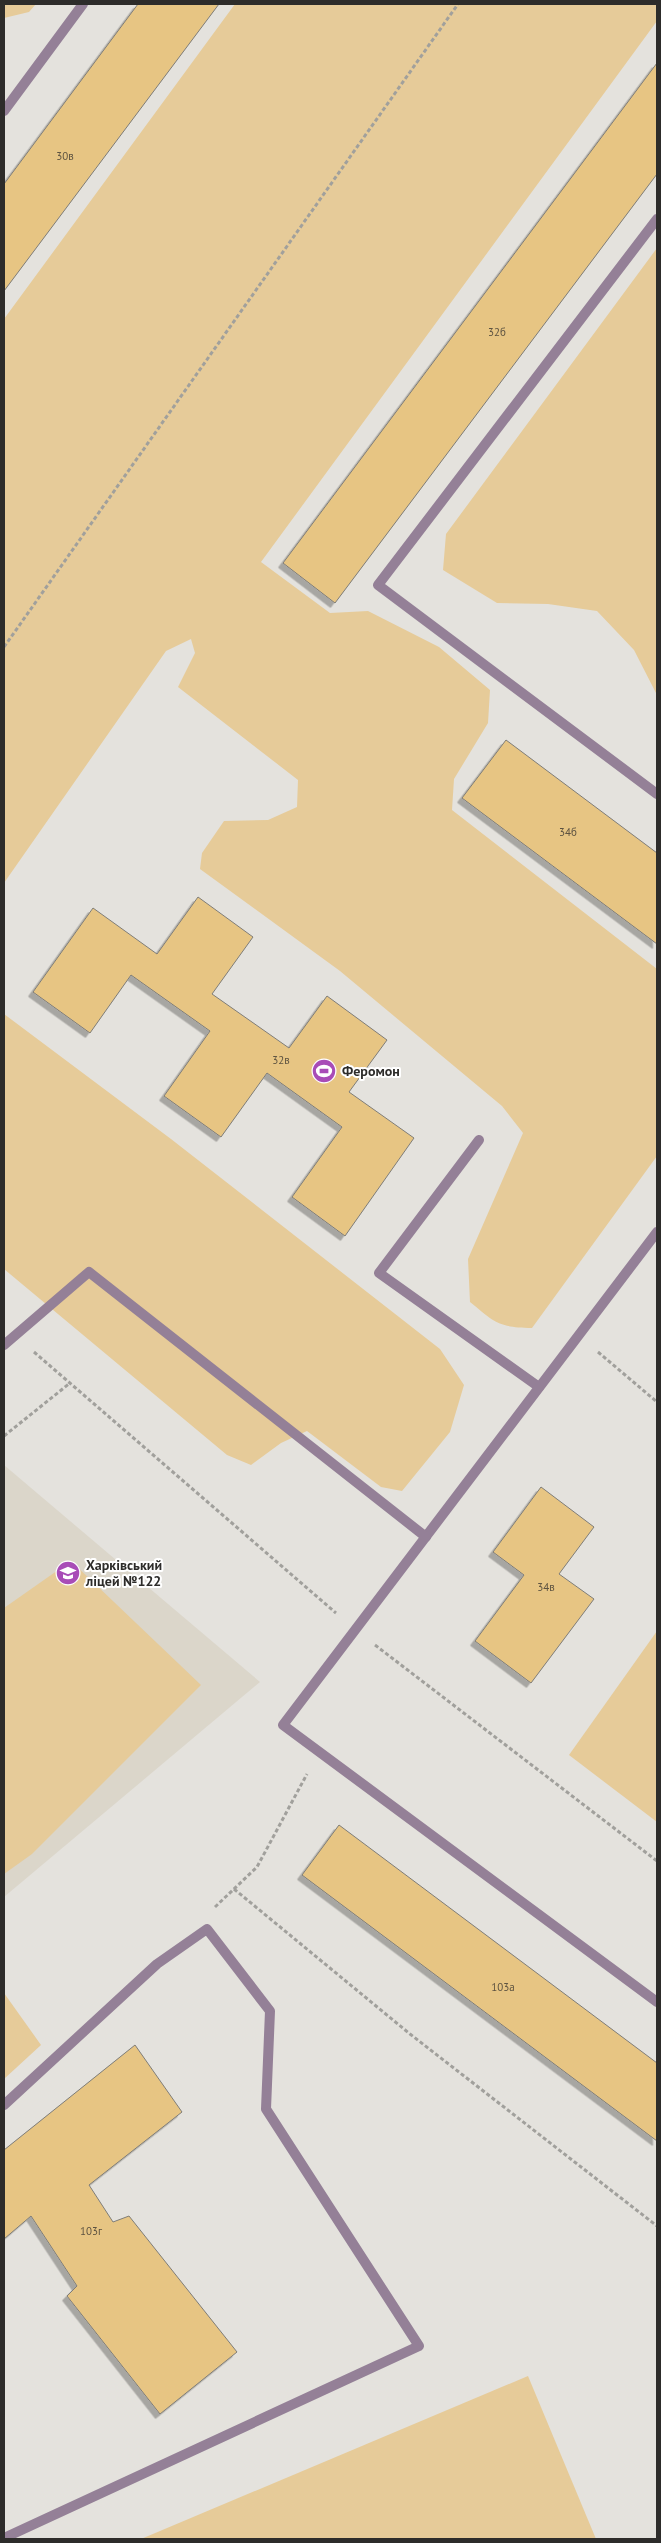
<svg xmlns="http://www.w3.org/2000/svg" width="661" height="2543" viewBox="0 0 661 2543" font-family="'PT Sans',sans-serif">
	<defs>
		<filter id="shadow"><feDropShadow dx="-4.5" dy="4.5" stdDeviation="0" flood-color="#0004"/></filter>
	</defs>
	<rect width="100%" height="100%" fill="#e4e2dd"/>
	<!-- built -->
	<path fill="#dbd6ca" d="M4,1465L260,1682L4,1897Z"/>
	<!-- green -->
	<g fill="#e6cb99">
		<path d="M4,4H36L29,12L4,18Z"/>
		<path d="M235,4H657V21L261,562L330,613L368,611L439,647L490,690L488,723L454,779L452,810L657,969V1156L532,1328C497,1327 496,1323 470,1302L468,1259L523,1133L502,1106L340,971L200,869L202,853L224,821L268,820L297,807L298,780L178,687L195,653L191,639L166,651L4,883V319Z"/>
		<path d="M657,248V695L634,650L597,611L548,604L497,603L443,570L446,534Z"/>
		<path d="M4,1014L171,1139L440,1349L464,1385L450,1432L402,1491L381,1487L307,1431L281,1443L251,1465L227,1455L4,1269Z"/>
		<path d="M71,1561L201,1685L32,1854L4,1874V1608Z"/>
		<path d="M657,1631V1822L569,1755Z"/>
		<path d="M4,1993L41,2045L4,2079Z"/>
		<path d="M528,2376L596,2539H141Z"/>
	</g>
	<!-- building -->
	<g fill="#e7c583" stroke="#7f7d78" filter="url(#shadow)">
		<path d="M138,4H219L4,291V184Z"/>
		<path d="M657,63V174L335,603L283,563Z"/>
		<path d="M506,740L657,853V944L462,798Z"/>
		<path d="M198,897L253,937L212,994L289,1048L327,996L387,1040L349,1092L414,1138L345,1236L292,1197L342,1127L267,1073L221,1137L164,1096L210,1031L131,975L90,1033L33,992L93,908L157,954Z"/>
		<path d="M541,1487L594,1527L559,1574L594,1599L531,1683L475,1641L524,1575L493,1552Z"/>
		<path d="M339,1825L657,2063V2141L302,1875Z"/>
		<path d="M135,2045L182,2112L89,2185L113,2222L129,2216L237,2352L160,2414L67,2296L77,2286L31,2216L4,2239V2150Z"/>
	</g>
	<g fill="none" stroke-linecap="round" stroke-linejoin="round">
		<!-- path -->
		<g stroke="#a1a09c" stroke-width="3" stroke-dasharray="4 2.5" stroke-linecap="butt">
			<path d="M4,647L458,4"/>
			<path d="M34,1352L336,1613"/>
			<path d="M598,1352L657,1402"/>
			<path d="M4,1436L70,1383"/>
			<path d="M375,1645L657,1861"/>
			<path d="M234,1889L410,2034L657,2226"/>
			<path d="M215,1907L257,1867L307,1774"/>
		</g>
		<!-- service -->
		<g stroke="#948097" stroke-width="10">
			<path d="M4,111L83,4"/>
			<path d="M657,219L378,585L657,794"/>
			<path d="M479,1140L379,1273L539,1387"/>
			<path d="M657,1232L283,1725L657,2002"/>
			<path d="M4,1345L89,1272L426,1537"/>
			<path d="M4,2105L157,1964L207,1929L270,2011L266,2109L419,2346L4,2538"/>
		</g>
	</g>
	<!-- icons -->
	<defs>
		<g id="stadium-disc" transform="scale(1.25)"><circle r="9.5" fill="#a84cb7" stroke="#fff"/><path d="M0-5a6.5 5 0 1 0 0 10a6.5 5 0 1 0 0-10ZM-3.5-1.8h7v3.6h-7Z" fill="#fff"/></g>
		<g id="school-disc" transform="scale(1.25)"><circle r="9.5" fill="#a84cb7" stroke="#fff"/><path d="M0-5L7-2L0 1L-7-2ZM-4 1L0 2.5L4 1V4Q0 6-4 4Z" fill="#fff"/></g>
	</defs>
	<g fill-rule="evenodd">
		<use href="#stadium-disc" x="324" y="1071"/>
		<use href="#school-disc" x="68" y="1573"/>
	</g>
	<g text-anchor="middle" dominant-baseline="central" stroke-width="4" stroke-linejoin="round" paint-order="stroke">
		<!-- number labels -->
		<g font-size="11" fill="#5c5240">
			<text x="65" y="156">30в</text>
			<text x="497" y="332">32б</text>
			<text x="568" y="832">34б</text>
			<text x="281" y="1060">32в</text>
			<text x="546" y="1587">34в</text>
			<text x="503" y="1987">103а</text>
			<text x="91" y="2231">103г</text>
		</g>
		<!-- poi labels -->
		<g font-size="14" font-weight="bold" fill="#2d2c2a" stroke="#fff" text-anchor="start">
			<text x="342" y="1071">Феромон</text>
			<text x="86" y="1565">Харківський<tspan x="86" dy="16">ліцей №122</tspan></text>
		</g>
	</g>
	<!-- border -->
	<rect width="661" height="2543" fill="none" stroke="#2d2c2a" stroke-width="10"/>
</svg>
